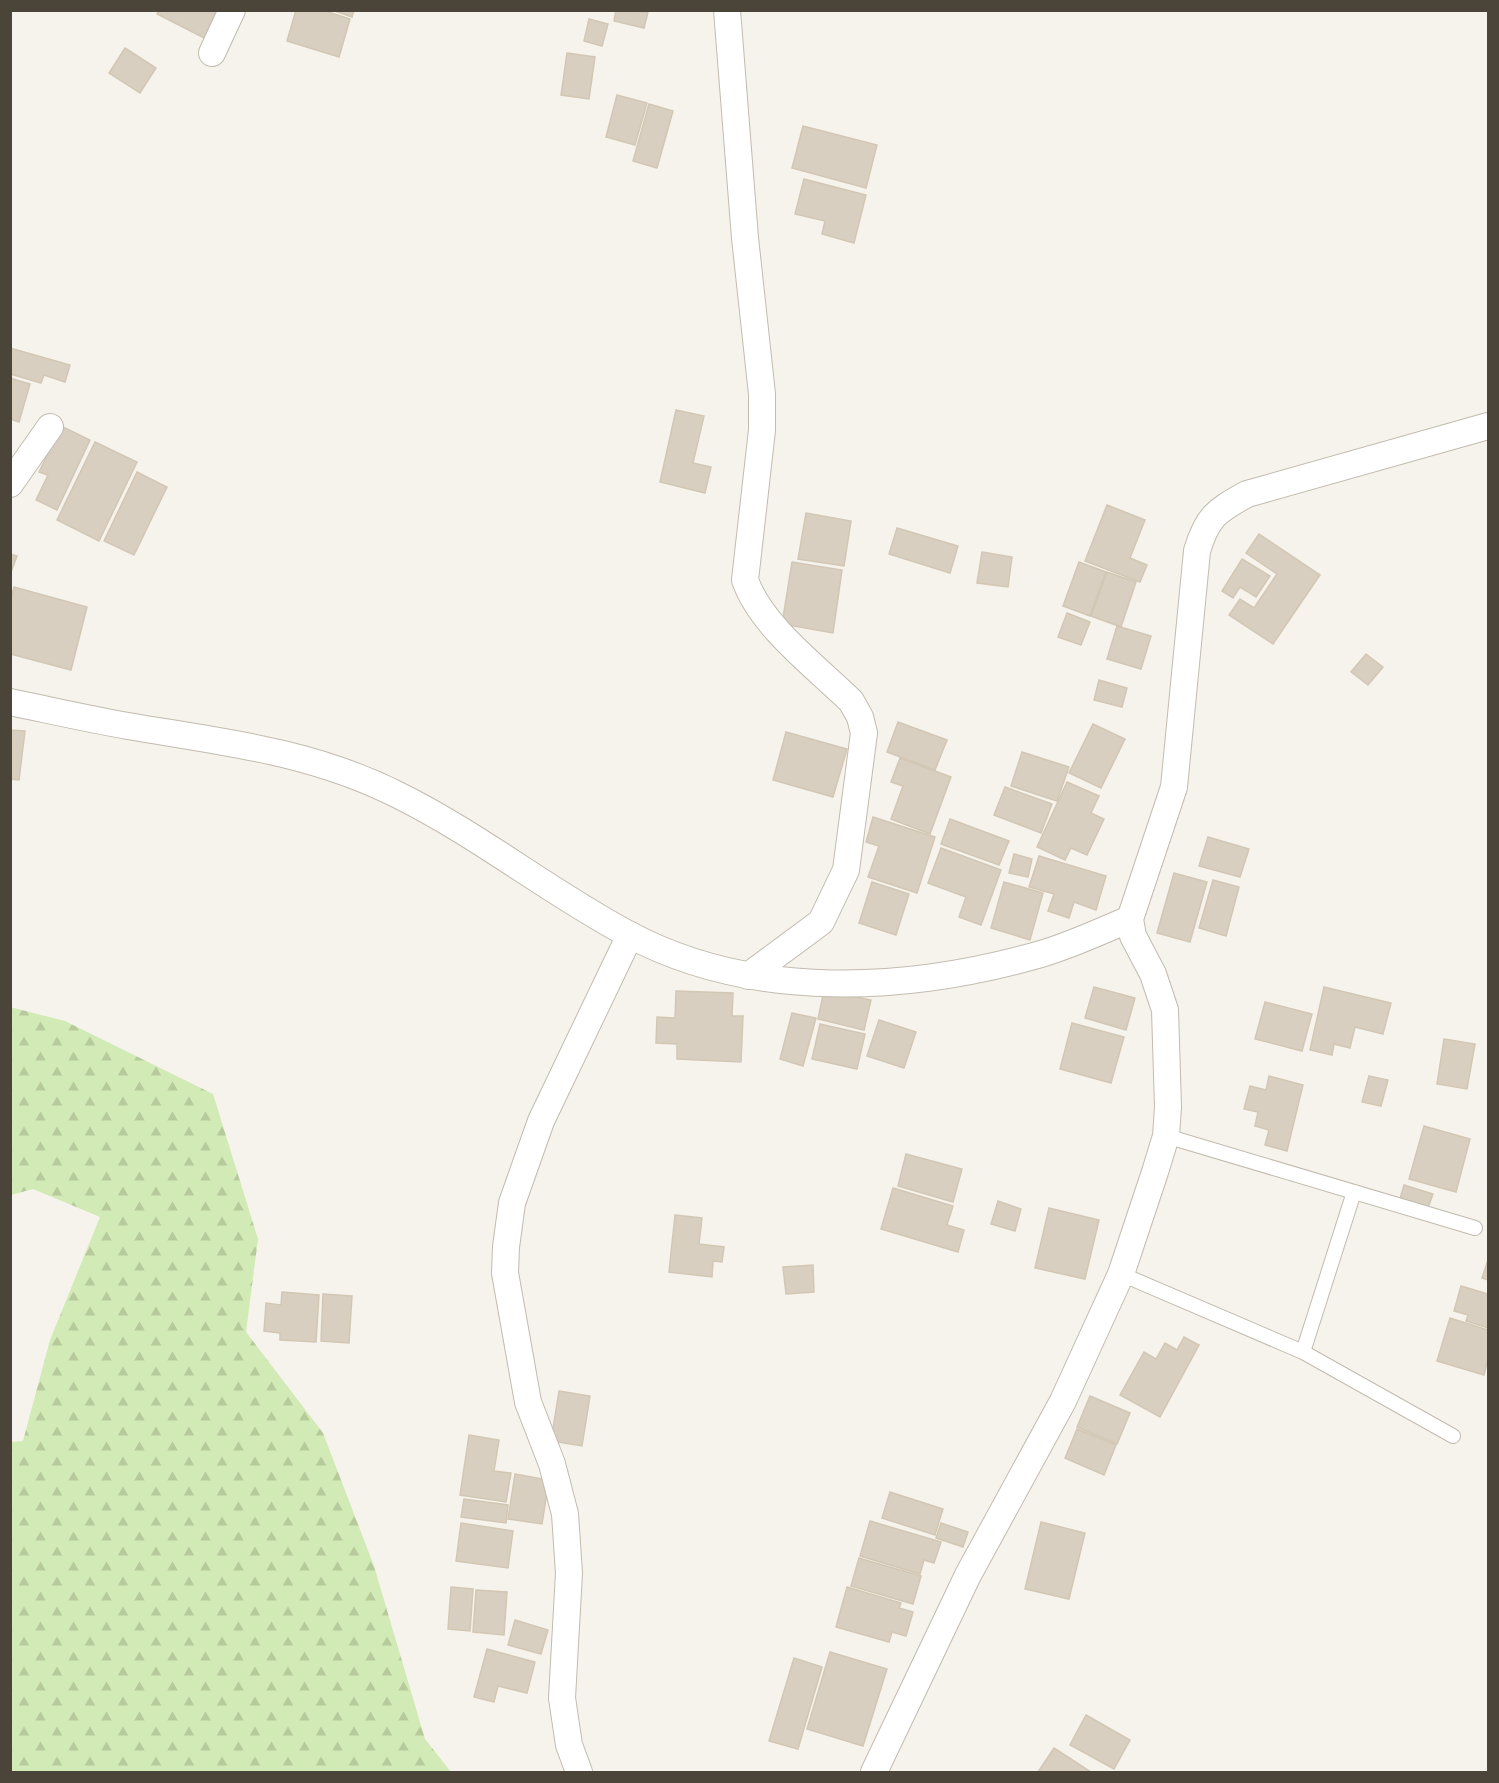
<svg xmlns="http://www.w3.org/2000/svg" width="1499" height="1783" viewBox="0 0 1499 1783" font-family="Montserrat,sans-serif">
	<defs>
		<pattern id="forest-firs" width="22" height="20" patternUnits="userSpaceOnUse" patternTransform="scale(1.5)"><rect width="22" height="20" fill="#d2eab5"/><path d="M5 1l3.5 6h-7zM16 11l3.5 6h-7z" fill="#b6ca9c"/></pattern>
	</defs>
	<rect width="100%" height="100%" fill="#f6f3ec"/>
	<!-- forest -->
	<path fill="url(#forest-firs)" d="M10,1007L65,1021L213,1094L258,1239L246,1332L323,1433L374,1566L425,1739L451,1772H11V1442L23,1441L50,1340L100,1217L33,1189L11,1195Z"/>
	<!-- building -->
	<g fill="#d8cfc1" stroke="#d3c7b4" stroke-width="1.5">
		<path d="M159,10H223L208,40L157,14Z"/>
		<path d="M296,10H322L350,19L339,57L287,41Z"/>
		<path d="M332,10H354L352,17Z"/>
		<path d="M616,10L648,12L644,28L614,21Z"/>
		<path d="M589,19L608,24L602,46L584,41Z"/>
		<path d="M125,48L156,68L140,93L109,73Z"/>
		<path d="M567,53L595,57L589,99L561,95Z"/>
		<path d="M617,95L647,103L635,145L606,137Z"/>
		<path d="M649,104L673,111L657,168L633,161Z"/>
		<path d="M803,126L877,145L866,188L792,168Z"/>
		<path d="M804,179L866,195L854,243L822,234L825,221L795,214Z"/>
		<path d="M10,348L70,365L65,382L44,375L41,383L10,374Z"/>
		<path d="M10,378L30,384L19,422L10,419Z"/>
		<path d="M676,410L704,416L693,463L711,467L705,493L660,482Z"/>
		<path d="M61,426L90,440L57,510L36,500L48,475L39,472Z"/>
		<path d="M95,442L137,462L99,541L57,520Z"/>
		<path d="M137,472L167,487L134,555L104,541Z"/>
		<path d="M1107,505L1145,520L1130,558L1147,565L1140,582L1085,561Z"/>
		<path d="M806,513L851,521L844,566L798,559Z"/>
		<path d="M897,528L958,546L950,573L889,554Z"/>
		<path d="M1259,534L1320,575L1273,644L1229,615L1240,599L1254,608L1277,574L1246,553Z"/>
		<path d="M982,552L1012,557L1008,587L977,583Z"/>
		<path d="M10,554L17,556L10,575Z"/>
		<path d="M1242,559L1270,576L1256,597L1240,587L1233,598L1222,591Z"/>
		<path d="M792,562L842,570L833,633L782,624Z"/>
		<path d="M1079,562L1106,572L1090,616L1063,606Z"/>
		<path d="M1107,572L1136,582L1121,627L1091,616Z"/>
		<path d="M14,587L87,607L71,670L10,654V602Z"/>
		<path d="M1067,613L1090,622L1081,645L1058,637Z"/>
		<path d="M1117,626L1151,636L1141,669L1107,659Z"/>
		<path d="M1366,654L1383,667L1368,685L1351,672Z"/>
		<path d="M1099,680L1127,688L1122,707L1094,700Z"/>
		<path d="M898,722L947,740L935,770L887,752Z"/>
		<path d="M1093,724L1125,739L1101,788L1069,773Z"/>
		<path d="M10,730L25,731L19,780L10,779Z"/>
		<path d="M786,732L847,749L833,797L773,780Z"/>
		<path d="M1022,752L1069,767L1057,801L1011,786Z"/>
		<path d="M900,758L951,777L930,834L891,819L903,786L891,782Z"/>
		<path d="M1067,782L1099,796L1091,813L1104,819L1087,855L1071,848L1065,860L1037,847Z"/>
		<path d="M1005,787L1052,804L1041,833L994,815Z"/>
		<path d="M873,817L935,837L917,893L868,877L879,846L866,842Z"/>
		<path d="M950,819L1009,841L999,865L941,844Z"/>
		<path d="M1208,837L1249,849L1240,877L1199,866Z"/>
		<path d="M941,848L1001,870L981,925L959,917L966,897L928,883Z"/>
		<path d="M1014,854L1032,859L1028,877L1009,873Z"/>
		<path d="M1039,856L1106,876L1096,910L1074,902L1069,918L1048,911L1054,894L1029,887Z"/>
		<path d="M1174,873L1207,882L1190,942L1157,933Z"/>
		<path d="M1213,880L1239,887L1226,936L1199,928Z"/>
		<path d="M872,882L909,894L896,935L859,923Z"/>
		<path d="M1004,882L1043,893L1030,940L991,928Z"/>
		<path d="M1094,987L1135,998L1126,1030L1085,1018Z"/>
		<path d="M1324,987L1391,1003L1383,1034L1355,1027L1350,1048L1334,1044L1332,1055L1310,1050Z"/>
		<path d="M824,990L871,1000L864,1030L818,1019Z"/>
		<path d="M676,991L733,993L732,1016H743L741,1062L677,1059V1044L656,1043L657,1017L675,1018Z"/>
		<path d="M1265,1002L1312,1014L1302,1051L1255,1039Z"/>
		<path d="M792,1013L816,1018L803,1066L780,1059Z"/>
		<path d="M879,1020L916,1032L904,1068L867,1056Z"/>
		<path d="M1072,1023L1124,1037L1111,1083L1060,1069Z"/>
		<path d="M820,1024L865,1034L857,1069L812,1059Z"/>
		<path d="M1444,1039L1475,1044L1467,1089L1437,1084Z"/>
		<path d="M1269,1076L1303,1085L1287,1151L1265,1145L1269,1130L1255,1126L1258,1112L1244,1109L1250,1086L1266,1090Z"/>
		<path d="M1369,1076L1388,1080L1381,1106L1362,1102Z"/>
		<path d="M1424,1126L1470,1139L1456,1192L1409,1179Z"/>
		<path d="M906,1154L962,1169L953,1202L898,1186Z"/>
		<path d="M1404,1185L1433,1194L1427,1211L1399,1202Z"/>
		<path d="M893,1188L953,1206L947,1225L964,1230L958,1252L881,1229Z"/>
		<path d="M998,1201L1021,1209L1015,1231L991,1224Z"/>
		<path d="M1049,1208L1099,1220L1085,1279L1035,1268Z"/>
		<path d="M675,1215L702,1218L699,1244L724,1247L722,1262L713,1261L712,1277L669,1272Z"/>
		<path d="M1488,1260V1280L1482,1278Z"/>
		<path d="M813,1265L814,1292L786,1294L783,1267Z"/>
		<path d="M1461,1286L1488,1294V1328L1466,1321L1468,1315L1454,1311Z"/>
		<path d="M282,1292L319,1295L316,1342L280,1340V1333L264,1331L266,1303L281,1305Z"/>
		<path d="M323,1294L352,1296L349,1343L321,1341Z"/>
		<path d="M1450,1318L1488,1330V1359L1484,1375L1437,1361Z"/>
		<path d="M1184,1337L1199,1345L1160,1417L1120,1395L1144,1352L1156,1359L1165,1343L1177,1350Z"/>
		<path d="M559,1391L590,1396L582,1446L551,1441Z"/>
		<path d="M1090,1396L1130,1413L1117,1444L1077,1427Z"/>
		<path d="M1077,1429L1116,1445L1104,1475L1065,1458Z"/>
		<path d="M469,1435L499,1440L494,1471L511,1473L506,1502L460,1495Z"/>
		<path d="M515,1474L549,1480L542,1524L508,1519Z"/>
		<path d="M890,1492L943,1509L935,1535L882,1518Z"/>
		<path d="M464,1499L508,1505L506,1523L461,1517Z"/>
		<path d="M870,1521L941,1542L934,1563L924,1560L920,1574L860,1556Z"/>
		<path d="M1041,1522L1085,1533L1069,1599L1025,1589Z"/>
		<path d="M461,1523L513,1531L508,1568L456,1561Z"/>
		<path d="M941,1523L968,1532L963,1547L936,1538Z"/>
		<path d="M859,1558L921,1576L913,1604L851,1586Z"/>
		<path d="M451,1587L473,1589L470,1631L448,1629Z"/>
		<path d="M847,1587L901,1603L899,1608L913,1612L906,1636L892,1632L889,1642L836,1627Z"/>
		<path d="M476,1590L507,1592L504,1635L473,1632Z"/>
		<path d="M515,1620L548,1630L541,1654L508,1645Z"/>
		<path d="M487,1649L535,1662L527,1693L498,1686L494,1702L474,1697Z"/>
		<path d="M830,1652L887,1669L863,1746L807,1729Z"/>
		<path d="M794,1658L822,1667L798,1749L769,1741Z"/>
		<path d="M1086,1715L1130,1740L1114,1769L1070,1745Z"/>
		<path d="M1054,1748L1091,1772H1038Z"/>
	</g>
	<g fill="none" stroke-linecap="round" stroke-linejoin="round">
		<!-- service casing -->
		<g stroke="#c2bbae" stroke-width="16">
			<g id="service">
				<path d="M1166,1136L1475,1228"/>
				<path d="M1121,1274L1303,1352L1453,1436"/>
				<path d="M1303,1352L1354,1192"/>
			</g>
		</g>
		<!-- minor casing -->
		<g stroke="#c2bbae" stroke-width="28">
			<g id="minor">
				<path d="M727,10L745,238L762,394V430L745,580C761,626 816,667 851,701L860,717L864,733L846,870L821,922L748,976"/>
				<path d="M212,53L232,10"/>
				<path d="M10,484L50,427"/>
				<path d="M10,702C49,710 88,719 128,726C222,742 311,751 398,795C479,835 549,892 628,934C753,1001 908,992 1041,954C1072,945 1101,931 1130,919"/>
				<path d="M579,1772L569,1745L562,1698L569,1573L565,1514L552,1464L528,1402L505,1273L506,1247L512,1203L541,1121L630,935"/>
				<path d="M874,1772L968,1575L1063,1401L1121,1274L1155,1172L1166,1136L1168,1107L1165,1010L1153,974L1133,936L1130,919L1174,787L1197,551C1207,517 1216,511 1247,494L1488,426"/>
			</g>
		</g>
		<!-- service -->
		<use href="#service" stroke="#fff" stroke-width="14"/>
		<!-- minor -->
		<use href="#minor" stroke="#fff" stroke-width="26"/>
	</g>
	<!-- border -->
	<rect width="1499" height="1783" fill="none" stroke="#4b4439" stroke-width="24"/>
</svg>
